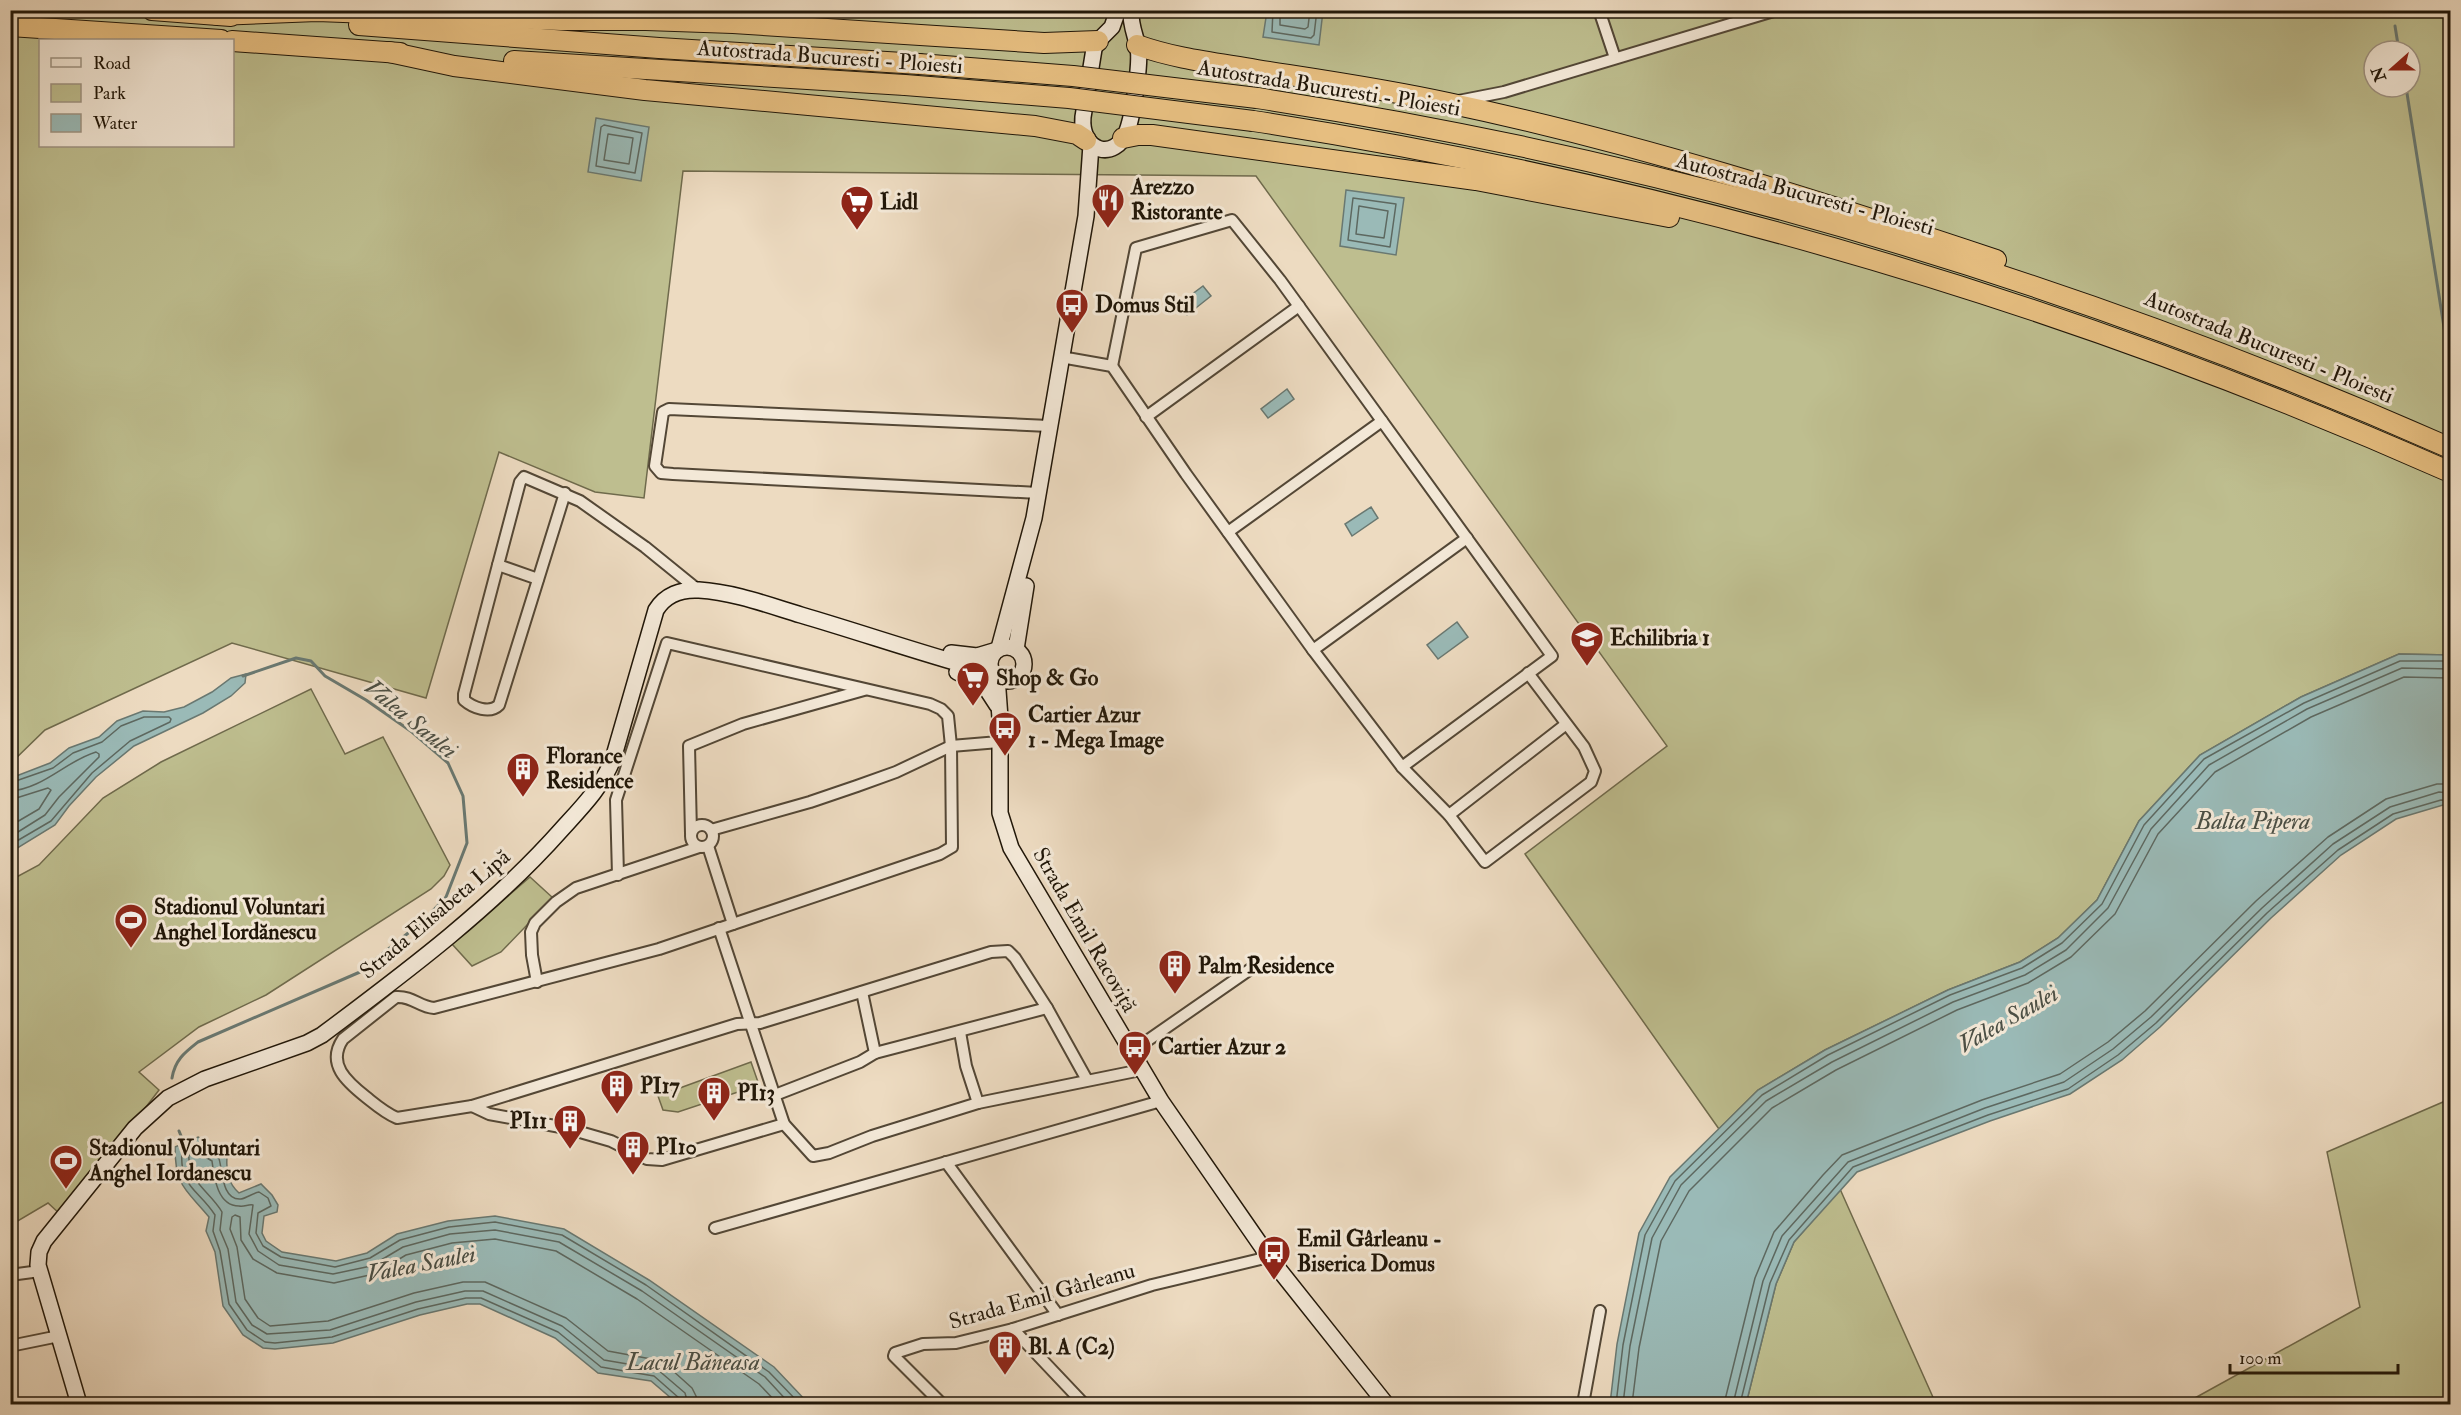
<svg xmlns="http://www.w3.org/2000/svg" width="2461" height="1415" viewBox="0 0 2461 1415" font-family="'IM FELL Double Pica',serif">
	<rect width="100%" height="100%" fill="#eddbc1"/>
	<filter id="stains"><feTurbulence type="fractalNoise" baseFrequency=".00333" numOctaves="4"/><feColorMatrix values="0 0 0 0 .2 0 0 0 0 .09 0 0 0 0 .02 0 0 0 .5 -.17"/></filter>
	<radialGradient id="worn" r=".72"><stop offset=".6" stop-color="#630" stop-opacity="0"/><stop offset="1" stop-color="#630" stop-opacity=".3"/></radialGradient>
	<!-- green -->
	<g fill="#bebe8f" stroke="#6f6a4c" stroke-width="1.5" fill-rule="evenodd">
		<path d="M10,11H2450V655L2399,654L2301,697L2200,755L2139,821L2097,900L2058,938L2020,962L1948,990L1825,1050L1758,1090L1719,1129L1525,854L1667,746L1256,176L683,171L644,498L595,492L499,452L426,698L232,643L45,730L11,763ZM40,40H232V146H40ZM2374,51H2410V87H2374Z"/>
		<path d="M311,689L345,754L383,737L450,865L444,876L431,889L266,995L199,1027L139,1072L159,1090L62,1216L48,1203L11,1225V880L39,865L103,798L161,762Z"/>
		<path d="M530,877L553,898L501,952L472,966L452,944Z"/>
		<path d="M751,1062L759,1085L678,1112L663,1110L658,1096Z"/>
		<path d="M2450,1099V1404H2184L2360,1307L2327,1152Z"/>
		<path d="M1840,1189L1936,1404H1746L1776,1284L1794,1242Z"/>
	</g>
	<!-- water -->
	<g fill="#9abab7" stroke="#697871" stroke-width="1.5">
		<path d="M1267,11H1323L1319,45L1263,37Z"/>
		<path d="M596,118L649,127L641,181L588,172Z"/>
		<path d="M1346,190L1404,198L1396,255L1340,246Z"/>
		<path d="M1203,286L1211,296L1187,315L1179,304Z"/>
		<path d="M1287,389L1294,399L1268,418L1261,409Z"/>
		<path d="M1371,507L1378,518L1352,536L1345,524Z"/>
		<path d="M1457,622L1468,637L1438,659L1427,645Z"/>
		<path d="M2399,654L2450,655V807L2443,805L2396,819L2341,855L2271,918L2160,1027L2122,1060L2070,1094L1990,1121L1857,1172L1794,1242L1776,1284L1746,1404H1610L1617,1344L1639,1233L1670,1177L1758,1090L1825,1050L1948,990L2020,962L2058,938L2097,900L2139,821L2200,755L2301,697Z"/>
		<path d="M246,674L245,683L231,696L203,713L134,746L96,777L69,806L55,825L11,852V778L50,763L69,748L99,737L117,721L143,711L164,712L184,707L212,692L231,678Z"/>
		<path d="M198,1137L223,1151L227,1157C226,1172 228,1183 239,1193L261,1184L272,1195L278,1205L277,1212L264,1216L262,1233L266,1241L282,1252L336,1261L367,1253L397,1234L448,1221L495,1216L564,1229L649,1280L774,1367L809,1404H678L651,1381L598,1373L555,1338L480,1304H467L420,1315L333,1343L275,1349L263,1348L243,1335L223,1306L215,1252L206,1231L209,1217C186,1189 175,1187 175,1147Z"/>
	</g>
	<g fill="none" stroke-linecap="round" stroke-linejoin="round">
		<!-- shore -->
		<g stroke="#5d6860" stroke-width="1.5">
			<path d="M1273,10L1272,32L1311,38L1314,35L1317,10"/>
			<path d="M1280,10V25L1305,29L1308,27L1310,10"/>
			<path d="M604,125L642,133L635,173L596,166L601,127Z"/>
			<path d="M608,134L633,138L629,164L604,160Z"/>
			<path d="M1353,198L1396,204L1390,247L1348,240Z"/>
			<path d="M1359,206L1388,211L1384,238L1356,234Z"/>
			<path d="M10,783L53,768L73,753L102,742L121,726L144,717H169L171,719L170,722L130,741L92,773L51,821L10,845"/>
			<path d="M10,791C43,789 66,761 96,752L99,754V757L59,797L45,815L10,837"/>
			<path d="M10,800L48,788L51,790L39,809L10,826"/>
			<path d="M681,1404L679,1398L654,1376L601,1367L558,1332L481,1298H466L418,1309L332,1337L275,1343L265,1342L247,1330L229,1304L220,1251L213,1231L215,1215C198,1189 179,1187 182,1151L197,1144L218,1156C223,1165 220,1201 241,1199C247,1198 253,1193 259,1192L268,1198L271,1206L258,1213L256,1233L263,1246L281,1257L335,1267L370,1258L400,1240L449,1227L495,1222L562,1235L646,1285L769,1372L800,1404"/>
			<path d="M688,1404L685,1393L657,1369L604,1360L562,1326L483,1291H465L416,1302L330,1330L267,1334L252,1325L236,1302L228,1249L220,1230L222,1212C210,1191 187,1182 189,1155L197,1152L212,1161C214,1176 217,1206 239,1206C245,1207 248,1204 253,1205L249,1234L258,1251L279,1265L333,1274L371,1266L403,1247L450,1234L495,1230L559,1242L642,1291L765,1377L790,1404"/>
			<path d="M698,1404L696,1396L692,1388L662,1361L608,1351L566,1318L485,1282H463L414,1293L328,1321L270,1326L258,1318L245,1299L237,1247L230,1229L232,1217L235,1215L240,1217L241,1240L253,1259L277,1273L334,1283L374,1274L406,1255L452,1243L495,1239L556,1251L637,1299L759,1384L778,1404"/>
			<path d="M1616,1404L1623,1345L1645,1235L1675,1181L1762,1095L1828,1055L1950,995L2022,968L2062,943L2102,904L2144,825L2204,759L2304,703L2400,661H2450"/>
			<path d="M1623,1404L1630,1346L1652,1238L1681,1185L1766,1101L1832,1062L1953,1002L2025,975L2066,950L2108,908L2151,829L2209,765L2307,709L2402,668L2450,669"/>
			<path d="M1632,1404L1639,1348L1661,1241L1689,1191L1772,1108L1836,1070L1957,1010L2028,983L2071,957L2115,914L2158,834L2215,772L2311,717L2404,677L2450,678"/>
			<path d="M1724,1404L1755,1278L1774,1232L1823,1175L1842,1155L1982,1100L2060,1074L2108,1042L2145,1011L2256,901L2328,837L2386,799L2437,784H2450"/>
			<path d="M1733,1404L1763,1281L1782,1236L1848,1162L1985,1108L2064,1082L2113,1049L2151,1017L2262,908L2333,844L2390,807L2439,792L2450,793"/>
			<path d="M1740,1404L1770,1283L1789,1240L1853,1167L1988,1115L2068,1089L2118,1055L2156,1023L2267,913L2338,850L2393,814L2441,800L2450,801"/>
		</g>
		<!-- stream -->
		<g stroke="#697871" stroke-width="3">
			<path d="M2395,26L2399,51"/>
			<path d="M2406,87L2450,365"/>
			<path d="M172,1078C175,1060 184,1053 198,1042L360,972L423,921L446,897L467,843L463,796L448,763L412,732L366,700L325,676L311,661L296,658L243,676"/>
			<path d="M179,1131L184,1143"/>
		</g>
		<!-- street casing -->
		<g stroke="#534736" stroke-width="14">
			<g id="street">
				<path d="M1599,10L1615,58"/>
				<path d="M1458,101L1504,92L1777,10"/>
				<path d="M1061,357L1112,366L1186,474L1313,650L1402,767L1449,815L1485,862L1591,782L1595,771L1584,747L1528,673"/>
				<path d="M1112,366L1136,248L1232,220L1280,280L1552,656L1402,767"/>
				<path d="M1146,417L1299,306"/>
				<path d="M1038,493L673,474L661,473L655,466L663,412L669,409L1049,426"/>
				<path d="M1228,532L1382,421"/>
				<path d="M498,565L464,694V700C473,708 490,714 499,705L565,493"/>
				<path d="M538,579L498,565L520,482L524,477L580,501L645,547L698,590"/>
				<path d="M1313,650L1467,538"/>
				<path d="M1449,815L1565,725"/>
				<circle cx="702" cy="836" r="11"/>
				<path d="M711,830L810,802L857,786L896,772L951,746L999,742"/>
				<path d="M691,833L689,746L743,724L864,690"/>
				<path d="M708,846L733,924"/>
				<path d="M618,875L616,800L667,643L930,704L941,709L948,716L951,746L952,847L940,854L659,949L434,1008C419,1007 413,996 396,997L343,1039C326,1064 347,1082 366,1097C376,1105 385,1113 397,1118L472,1106L737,1024L760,1023L991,952L1008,951L1015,958L1047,1008L1087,1080"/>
				<path d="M719,928L784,1124L813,1156L829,1153L872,1136L978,1103L1141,1070"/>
				<path d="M537,982L532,955L531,932L535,923L556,902L576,888L699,847"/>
				<path d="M862,992L875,1053"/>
				<path d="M960,1032L966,1066L978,1103"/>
				<path d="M1131,1052L1252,968"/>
				<path d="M775,1095L860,1062L875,1053L1047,1008"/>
				<path d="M472,1106L489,1114L566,1128L611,1141L647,1159L662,1160L784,1124"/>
				<path d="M946,1162L1058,1315"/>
				<path d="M715,1228L1161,1101"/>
				<path d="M10,1275L40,1271"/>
				<path d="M1013,1329L1084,1404"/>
				<path d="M10,1346L59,1336"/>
				<path d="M942,1404L894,1356L895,1353L923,1344L956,1343L1013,1329L1152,1285L1269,1257"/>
				<path d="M1583,1404L1600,1311"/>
			</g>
		</g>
		<!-- secondary casing -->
		<g stroke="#201608" stroke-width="18">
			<g id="secondary">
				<path d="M1118,10L1112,27L1098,41L1094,49L1083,117C1080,152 1115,162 1127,131C1133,115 1141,63 1138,47C1135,34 1130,24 1131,10"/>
				<circle cx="1007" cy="664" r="17"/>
				<path d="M999,648L1034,518L1086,216L1091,145"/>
				<path d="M1016,649L1026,586"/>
				<path d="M951,653L977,656L997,650"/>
				<path d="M957,672L984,685L997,705"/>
				<path d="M997,677L1000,718V813L1011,848L1161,1101L1269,1257L1386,1404"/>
				<path d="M79,1404L38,1265L39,1252L44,1241L135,1128L168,1098L205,1079L307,1043L322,1035C406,972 492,908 562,829C582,807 602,787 613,759L656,610C665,595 681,589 699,590C733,592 768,605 801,615C859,632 917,652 975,668L991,670"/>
			</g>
		</g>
		<!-- highway casing -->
		<g stroke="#201608" stroke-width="22">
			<g id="highway">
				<path d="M152,10L231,16"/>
				<path d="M217,15L317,11L561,20H646L733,23L1044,43L1098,41"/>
				<path d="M359,25L659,48L919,64"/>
				<path d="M10,26L221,40"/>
				<path d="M232,41L400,53"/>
				<path d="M1137,45C1176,59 1216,63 1257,70C1321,80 1385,89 1448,103C1634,142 1816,200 1996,260"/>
				<path d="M389,52L454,66L645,90L1035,126L1077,134L1086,140"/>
				<path d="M514,61L905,85"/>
				<path d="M1257,98C1668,161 2070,280 2450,448"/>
				<path d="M1253,121C1668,185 2066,302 2450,472"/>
				<path d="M1123,138L1138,135H1152L1476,180L1669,217"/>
			</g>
		</g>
		<!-- street -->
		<use href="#street" stroke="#f3e8d7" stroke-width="10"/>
		<!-- secondary -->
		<use href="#secondary" stroke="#f3e8d7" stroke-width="15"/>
		<!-- highway -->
		<use href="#highway" stroke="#e6be80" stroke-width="20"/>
		<!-- highway-bridge casing -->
		<g stroke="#201608" stroke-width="22" stroke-linecap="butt">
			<g id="highway-bridge">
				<path d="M919,64L1073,76L1257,98"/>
				<path d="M905,85L1069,98L1253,121"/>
			</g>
		</g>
		<!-- highway-bridge -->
		<use href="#highway-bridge" stroke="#e6be80" stroke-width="20"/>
	</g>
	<!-- icons -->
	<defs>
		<g id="restaurant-pin" transform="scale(1.725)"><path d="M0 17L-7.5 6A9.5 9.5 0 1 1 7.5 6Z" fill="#8f2418" stroke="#f3e8d7"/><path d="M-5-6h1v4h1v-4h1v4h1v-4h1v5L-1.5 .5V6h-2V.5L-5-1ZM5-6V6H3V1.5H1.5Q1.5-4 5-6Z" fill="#fff"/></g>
		<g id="supermarket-pin" transform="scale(1.725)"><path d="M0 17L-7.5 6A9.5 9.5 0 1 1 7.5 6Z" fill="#8f2418" stroke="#f3e8d7"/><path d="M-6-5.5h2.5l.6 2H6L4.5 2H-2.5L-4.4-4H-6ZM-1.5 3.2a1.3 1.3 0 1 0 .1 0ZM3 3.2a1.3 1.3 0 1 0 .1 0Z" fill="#fff"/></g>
		<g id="bus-pin" transform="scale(1.725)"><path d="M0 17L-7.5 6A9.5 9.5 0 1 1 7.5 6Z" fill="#8f2418" stroke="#f3e8d7"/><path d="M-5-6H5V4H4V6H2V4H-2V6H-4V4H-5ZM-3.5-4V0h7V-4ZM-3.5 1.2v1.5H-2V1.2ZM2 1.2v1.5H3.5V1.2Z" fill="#fff"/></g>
		<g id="school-pin" transform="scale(1.725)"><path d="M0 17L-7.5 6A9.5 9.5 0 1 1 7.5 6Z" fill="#8f2418" stroke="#f3e8d7"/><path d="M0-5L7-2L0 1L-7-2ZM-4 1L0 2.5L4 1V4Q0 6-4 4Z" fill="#fff"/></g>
		<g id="building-pin" transform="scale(1.725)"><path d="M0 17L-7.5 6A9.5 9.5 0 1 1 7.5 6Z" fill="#8f2418" stroke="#f3e8d7"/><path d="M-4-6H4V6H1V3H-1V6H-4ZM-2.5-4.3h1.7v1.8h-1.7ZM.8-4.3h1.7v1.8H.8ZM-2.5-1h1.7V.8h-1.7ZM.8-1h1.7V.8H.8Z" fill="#fff"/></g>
		<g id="stadium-pin" transform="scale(1.725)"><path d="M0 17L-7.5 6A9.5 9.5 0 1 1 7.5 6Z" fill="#8f2418" stroke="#f3e8d7"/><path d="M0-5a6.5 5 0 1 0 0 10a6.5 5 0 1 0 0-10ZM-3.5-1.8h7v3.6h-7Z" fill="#fff"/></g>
	</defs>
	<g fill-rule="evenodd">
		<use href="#restaurant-pin" x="1108" y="200"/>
		<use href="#supermarket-pin" x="857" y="202"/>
		<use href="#bus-pin" x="1072" y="305"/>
		<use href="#school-pin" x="1587" y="638"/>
		<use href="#supermarket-pin" x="973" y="678"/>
		<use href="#bus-pin" x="1005" y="728"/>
		<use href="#building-pin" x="523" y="769"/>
		<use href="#stadium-pin" x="131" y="920"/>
		<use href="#building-pin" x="1175" y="966"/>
		<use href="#bus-pin" x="1135" y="1047"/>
		<use href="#building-pin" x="617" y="1086"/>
		<use href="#building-pin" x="714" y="1093"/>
		<use href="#building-pin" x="570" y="1121"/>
		<use href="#building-pin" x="633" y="1147"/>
		<use href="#stadium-pin" x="66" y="1161"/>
		<use href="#bus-pin" x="1274" y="1252"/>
		<use href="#building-pin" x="1005" y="1347"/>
	</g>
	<g text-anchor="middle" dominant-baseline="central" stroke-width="6" stroke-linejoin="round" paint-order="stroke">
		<!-- street labels -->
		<g font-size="22" fill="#201608" stroke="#f3e8d7">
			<text transform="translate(830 57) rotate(4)">Autostrada Bucuresti - Ploiesti</text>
			<text transform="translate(1329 88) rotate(9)">Autostrada Bucuresti - Ploiesti</text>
			<text transform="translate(1805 194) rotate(15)">Autostrada Bucuresti - Ploiesti</text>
			<text transform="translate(2269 347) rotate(22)">Autostrada Bucuresti - Ploiesti</text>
			<text transform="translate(435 914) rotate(-40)">Strada Elisabeta Lipă</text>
			<text transform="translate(1085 930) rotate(60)">Strada Emil Racoviță</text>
			<text transform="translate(1042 1296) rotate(-16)">Strada Emil Gârleanu</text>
		</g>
		<!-- poi labels -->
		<g font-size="22" font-weight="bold" fill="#201608" stroke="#f3e8d7" text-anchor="start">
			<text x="1131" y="187">Arezzo<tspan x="1131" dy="25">Ristorante</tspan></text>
			<text x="880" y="202">Lidl</text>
			<text x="1095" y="305">Domus Stil</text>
			<text x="1610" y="638">Echilibria 1</text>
			<text x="996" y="678">Shop &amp; Go</text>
			<text x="1028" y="715">Cartier Azur<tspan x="1028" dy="25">1 - Mega Image</tspan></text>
			<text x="546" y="756">Florance<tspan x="546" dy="25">Residence</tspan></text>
			<text x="154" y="907">Stadionul Voluntari<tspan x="154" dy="25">Anghel Iordănescu</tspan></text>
			<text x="1198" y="966">Palm Residence</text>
			<text x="1158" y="1047">Cartier Azur 2</text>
			<text x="640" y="1086">PI17</text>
			<text x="737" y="1093">PI13</text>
			<text x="547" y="1121" text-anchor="end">PI11</text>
			<text x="656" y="1147">PI10</text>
			<text x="89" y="1148">Stadionul Voluntari<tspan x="89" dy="25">Anghel Iordanescu</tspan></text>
			<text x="1297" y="1239">Emil Gârleanu -<tspan x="1297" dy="25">Biserica Domus</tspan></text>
			<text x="1028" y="1347">Bl. A (C2)</text>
		</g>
		<!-- water labels -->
		<g font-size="24" font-style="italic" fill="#4b4f45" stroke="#f3e8d7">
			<text transform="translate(411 719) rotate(39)">Valea Saulei</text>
			<text x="2253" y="821">Balta Pipera</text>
			<text transform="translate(2008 1019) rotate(-30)">Valea Saulei</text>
			<text transform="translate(421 1264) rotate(-11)">Valea Saulei</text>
			<text x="693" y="1362">Lacul Băneasa</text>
		</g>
	</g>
	<!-- margin -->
	<rect width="2461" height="1415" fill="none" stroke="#eddbc1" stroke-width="36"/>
	<rect x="12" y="12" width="2437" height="1391" fill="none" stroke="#201608" stroke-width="3"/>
	<rect x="18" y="18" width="2425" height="1379" fill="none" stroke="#201608" stroke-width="1.5"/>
	<!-- legend -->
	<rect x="39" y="39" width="195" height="108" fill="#f3e8d7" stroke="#9f9484" stroke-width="1.5"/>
	<rect x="51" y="58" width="30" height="9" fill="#f3e8d7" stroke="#9f9484" stroke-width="1.5"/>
	<text x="93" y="69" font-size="18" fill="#201608">Road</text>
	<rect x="51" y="84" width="30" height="18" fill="#bebe8f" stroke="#9f9484" stroke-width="1.5"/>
	<text x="93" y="99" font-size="18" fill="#201608">Park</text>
	<rect x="51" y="114" width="30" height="18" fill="#9abab7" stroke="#9f9484" stroke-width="1.5"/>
	<text x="93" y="129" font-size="18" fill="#201608">Water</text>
	<!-- north arrow -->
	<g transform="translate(2392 69) rotate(249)"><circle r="28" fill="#f3e8d7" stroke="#9f9484" stroke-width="1.5"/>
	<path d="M0-4.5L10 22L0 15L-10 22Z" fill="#8f2418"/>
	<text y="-9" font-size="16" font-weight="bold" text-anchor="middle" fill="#201608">N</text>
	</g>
	<!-- scale -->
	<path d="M2230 1364v9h168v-9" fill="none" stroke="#201608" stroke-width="3"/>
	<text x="2239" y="1364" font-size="18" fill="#201608" stroke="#f3e8d7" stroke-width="4.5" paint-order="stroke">100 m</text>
	<rect width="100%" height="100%" filter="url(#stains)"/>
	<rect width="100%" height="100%" fill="url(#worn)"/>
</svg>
